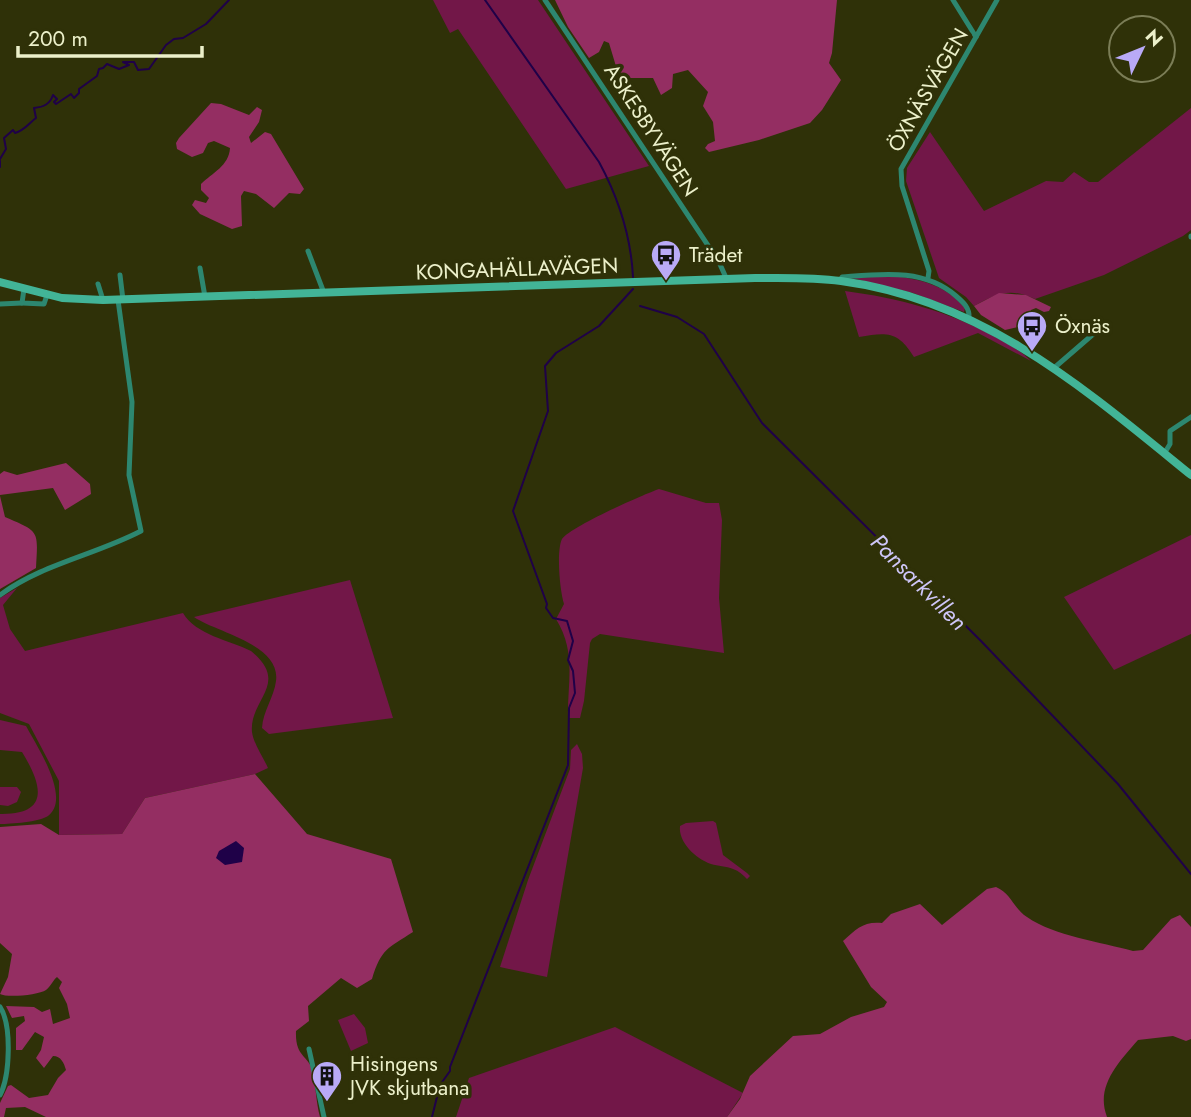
<svg xmlns="http://www.w3.org/2000/svg" width="1191" height="1117" viewBox="0 0 1191 1117" font-family="Jost,sans-serif">
	<rect width="100%" height="100%" fill="#2f3108"/>
	<!-- green -->
	<g fill="#721748">
		<path d="M433,0H538L649,166L566,189L458,29L450,33Z"/>
		<path d="M1191,108V230L1183,236L1104,275L1035,299C1009,287 996,294 974,306L966,297L939,278L906,181L907,168L930,132L984,211L1046,181L1063,182L1074,172L1089,182H1098Z"/>
		<path d="M894,276C923,280 945,285 965,308L964,312L913,293L852,278Z"/>
		<path d="M845,291C898,298 948,311 995,337C1008,344 1021,351 1031,361L978,333L914,357C898,331 887,332 859,337Z"/>
		<path d="M659,489L706,503H719L722,520L719,598L724,653L600,634L592,639L590,643L584,701L580,718H568C567,683 577,653 556,619L564,604C560,592 556,551 562,539C570,527 642,495 659,489Z"/>
		<path d="M1191,535V634L1114,670L1064,597Z"/>
		<path d="M350,580L393,718L269,734L262,728C263,711 274,697 276,681C281,644 215,632 194,617Z"/>
		<path d="M17,588L3,605L10,629L25,651L183,613C196,635 229,640 251,651C291,684 249,699 252,732C253,742 263,757 268,768L255,774L145,798L122,834L59,835V781L29,724L0,713V598Z"/>
		<path d="M0,720L26,726C36,745 72,798 48,816C39,822 11,824 0,824V814C52,815 41,783 22,752L0,750Z"/>
		<path d="M577,744L582,754L583,768L547,977L500,967L528,880L570,769L571,750Z"/>
		<path d="M0,787H17L21,792L17,802L8,806L0,805Z"/>
		<path d="M713,821L716,823L723,855L747,873L750,876L747,879C743,875 739,871 733,869C726,866 718,866 711,864C696,859 678,842 680,826L686,823Z"/>
		<path d="M354,1014L365,1028L368,1043L351,1051L338,1020Z"/>
		<path d="M615,1027L743,1093L727,1117H456L469,1078Z"/>
	</g>
	<!-- forest -->
	<g fill="#942e62">
		<path d="M555,0H837L832,53L829,63L841,80L822,110L810,123L759,140L709,152L705,148L708,144L715,141L713,122L703,106L708,92L688,70L673,74L672,88L661,95L653,78H627L618,73L609,43L604,41L599,52L589,58L568,27Z"/>
		<path d="M211,103L221,104L249,115L257,107L262,110L259,122L249,137L251,143L265,132L271,134L304,189L300,194L289,193L274,208L256,194L244,191L241,196L242,226L232,229L200,214L192,205L195,200L206,203L209,198L201,190V184C212,173 229,166 230,148L214,141L208,143L203,153L192,157L177,149L176,143L179,138Z"/>
		<path d="M999,293L1026,295L1051,307L1049,311L1044,312L1036,308L1031,310L1025,328L1021,331L1018,327L1005,330L981,315L974,306Z"/>
		<path d="M66,463L90,484L91,494L65,510L53,488L0,495V474L4,471L17,475Z"/>
		<path d="M0,496L5,517C40,532 38,530 36,568L0,589Z"/>
		<path d="M255,774L307,834L391,859L413,932C388,948 381,949 372,979L357,988L341,978L308,1006L309,1021L296,1031C295,1058 308,1054 313,1072C316,1087 316,1102 320,1117H46L25,1107L6,1108L4,1117H0V1103L8,1086L11,1085L29,1098L48,1095L58,1078L66,1070C64,1063 61,1056 53,1056L44,1068L36,1058L41,1050L44,1037L35,1032L22,1050H16V1028L25,1021L24,1016L12,1018L6,1006L34,1007L42,1012L50,1009L53,1024L70,1018L67,1004L59,988L62,982L57,977C53,980 51,986 46,990C39,995 7,998 0,994L8,977L12,954L0,943V827L41,824L59,835L122,834L145,798Z"/>
		<path d="M996,887C1011,893 1013,908 1027,917C1054,936 1101,942 1133,951L1143,950L1171,919L1180,915L1191,927V1039L1186,1041L1173,1036L1138,1040C1119,1062 1095,1086 1107,1117H727L740,1099L750,1076L793,1036L820,1034L851,1017L884,1007L887,1002L871,987L843,941C856,929 864,921 882,923L891,914L920,904L942,925L987,889Z"/>
	</g>
	<!-- water -->
	<path fill="#1f0148" d="M236,841L244,848L242,862L225,865L216,858L219,851Z"/>
	<g fill="none" stroke-linecap="round" stroke-linejoin="round">
		<!-- stream -->
		<g stroke="#1f0148" stroke-width="2">
			<path d="M485,0L599,162C618,197 631,237 633,277"/>
			<path d="M0,159L6,149L4,138L13,130L15,133C25,130 29,123 36,118L34,108C44,107 50,104 53,95L57,99L54,102L56,104L71,94L74,98L79,93V89L97,76L99,69L103,68L107,64L119,69L129,65L123,62H134L138,70L149,69L166,45L174,39L183,38L206,24L229,0"/>
			<path d="M0,161V167"/>
			<path d="M640,306L677,317L704,334L762,423L981,641L1118,784L1191,874"/>
			<path d="M432,1117L440,1085L450,1071V1067L568,765L569,708L575,693L573,671L568,660L573,641L567,621L553,618L546,608L547,604L513,511L548,411L545,366L556,353L599,326L633,289"/>
		</g>
		<!-- street -->
		<g stroke="#2d8770" stroke-width="5">
			<path d="M545,0L719,262L727,280"/>
			<path d="M953,0L976,37"/>
			<path d="M1191,236V237"/>
			<path d="M308,251L324,293"/>
			<path d="M200,268L205,297"/>
			<path d="M120,275L123,300"/>
			<path d="M928,278L929,271L902,186L901,169L997,0"/>
			<path d="M840,281L842,277C881,274 924,268 956,296C963,302 970,308 969,318"/>
			<path d="M98,284L103,300"/>
			<path d="M24,289L22,303L44,304L47,295"/>
			<path d="M0,304L22,303"/>
			<path d="M1054,368L1098,330L1100,326"/>
			<path d="M1164,454L1170,444V431L1191,417"/>
			<path d="M0,595C42,564 95,555 141,531L129,475L132,402L118,300"/>
			<path d="M0,1007C12,1025 10,1076 0,1095"/>
			<path d="M309,1049L324,1117"/>
		</g>
		<!-- secondary -->
		<path stroke="#42b497" stroke-width="8" d="M0,282L62,298L103,300L755,278C784,278 812,277 841,281C983,300 1084,388 1191,475"/>
	</g>
	<!-- icons -->
	<defs>
		<g id="bus-pin" transform="scale(1.575)"><path d="M0 17L-7.5 6A9.5 9.5 0 1 1 7.5 6Z" fill="#b9aaf7" stroke="#2f3108"/><path d="M-5-6H5V4H4V6H2V4H-2V6H-4V4H-5ZM-3.5-4V0h7V-4ZM-3.5 1.2v1.5H-2V1.2ZM2 1.2v1.5H3.5V1.2Z" fill="#111"/></g>
		<g id="building-pin" transform="scale(1.575)"><path d="M0 17L-7.5 6A9.5 9.5 0 1 1 7.5 6Z" fill="#b9aaf7" stroke="#2f3108"/><path d="M-4-6H4V6H1V3H-1V6H-4ZM-2.5-4.3h1.7v1.8h-1.7ZM.8-4.3h1.7v1.8H.8ZM-2.5-1h1.7V.8h-1.7ZM.8-1h1.7V.8H.8Z" fill="#111"/></g>
	</defs>
	<g fill-rule="evenodd">
		<use href="#bus-pin" x="666" y="255"/>
		<use href="#bus-pin" x="1032" y="326"/>
		<use href="#building-pin" x="327" y="1076"/>
	</g>
	<g text-anchor="middle" dominant-baseline="central" stroke-width="7" stroke-linejoin="round" paint-order="stroke">
		<!-- street labels -->
		<g font-size="21" fill="#ecf0ca" stroke="#2f3108">
			<text transform="translate(928 90) rotate(-60)">ÖXNÄSVÄGEN</text>
			<text transform="translate(651 130) rotate(57)">ASKESBYVÄGEN</text>
			<text transform="translate(517 269) rotate(-2)">KONGAHÄLLAVÄGEN</text>
		</g>
		<!-- poi labels -->
		<g font-size="21" fill="#ecf0ca" stroke="#2f3108" text-anchor="start">
			<text x="689" y="255">Trädet</text>
			<text x="1055" y="326">Öxnäs</text>
			<text x="350" y="1064">Hisingens<tspan x="350" dy="24">JVK skjutbana</tspan></text>
		</g>
		<!-- water labels -->
		<g font-size="23" font-style="italic" fill="#cec6f8" stroke="#2f3108">
			<text transform="translate(919 582) rotate(45)">Pansarkvillen</text>
		</g>
	</g>
	<!-- north arrow -->
	<g transform="translate(1142 49) rotate(47)"><circle r="33" fill="#2f3108" stroke="#7b7d56" stroke-width="2"/>
	<path d="M0-5L12 26L0 18L-12 26Z" fill="#b9aaf7"/>
	<text y="-10" font-size="19" font-weight="bold" text-anchor="middle" fill="#ecf0ca">N</text>
	</g>
	<!-- scale -->
	<path d="M18 46v10h184v-10" fill="none" stroke="#ecf0ca" stroke-width="3.5"/>
	<text x="28" y="46" font-size="21" fill="#ecf0ca" stroke="#2f3108" stroke-width="5" paint-order="stroke">200 m</text>
</svg>
